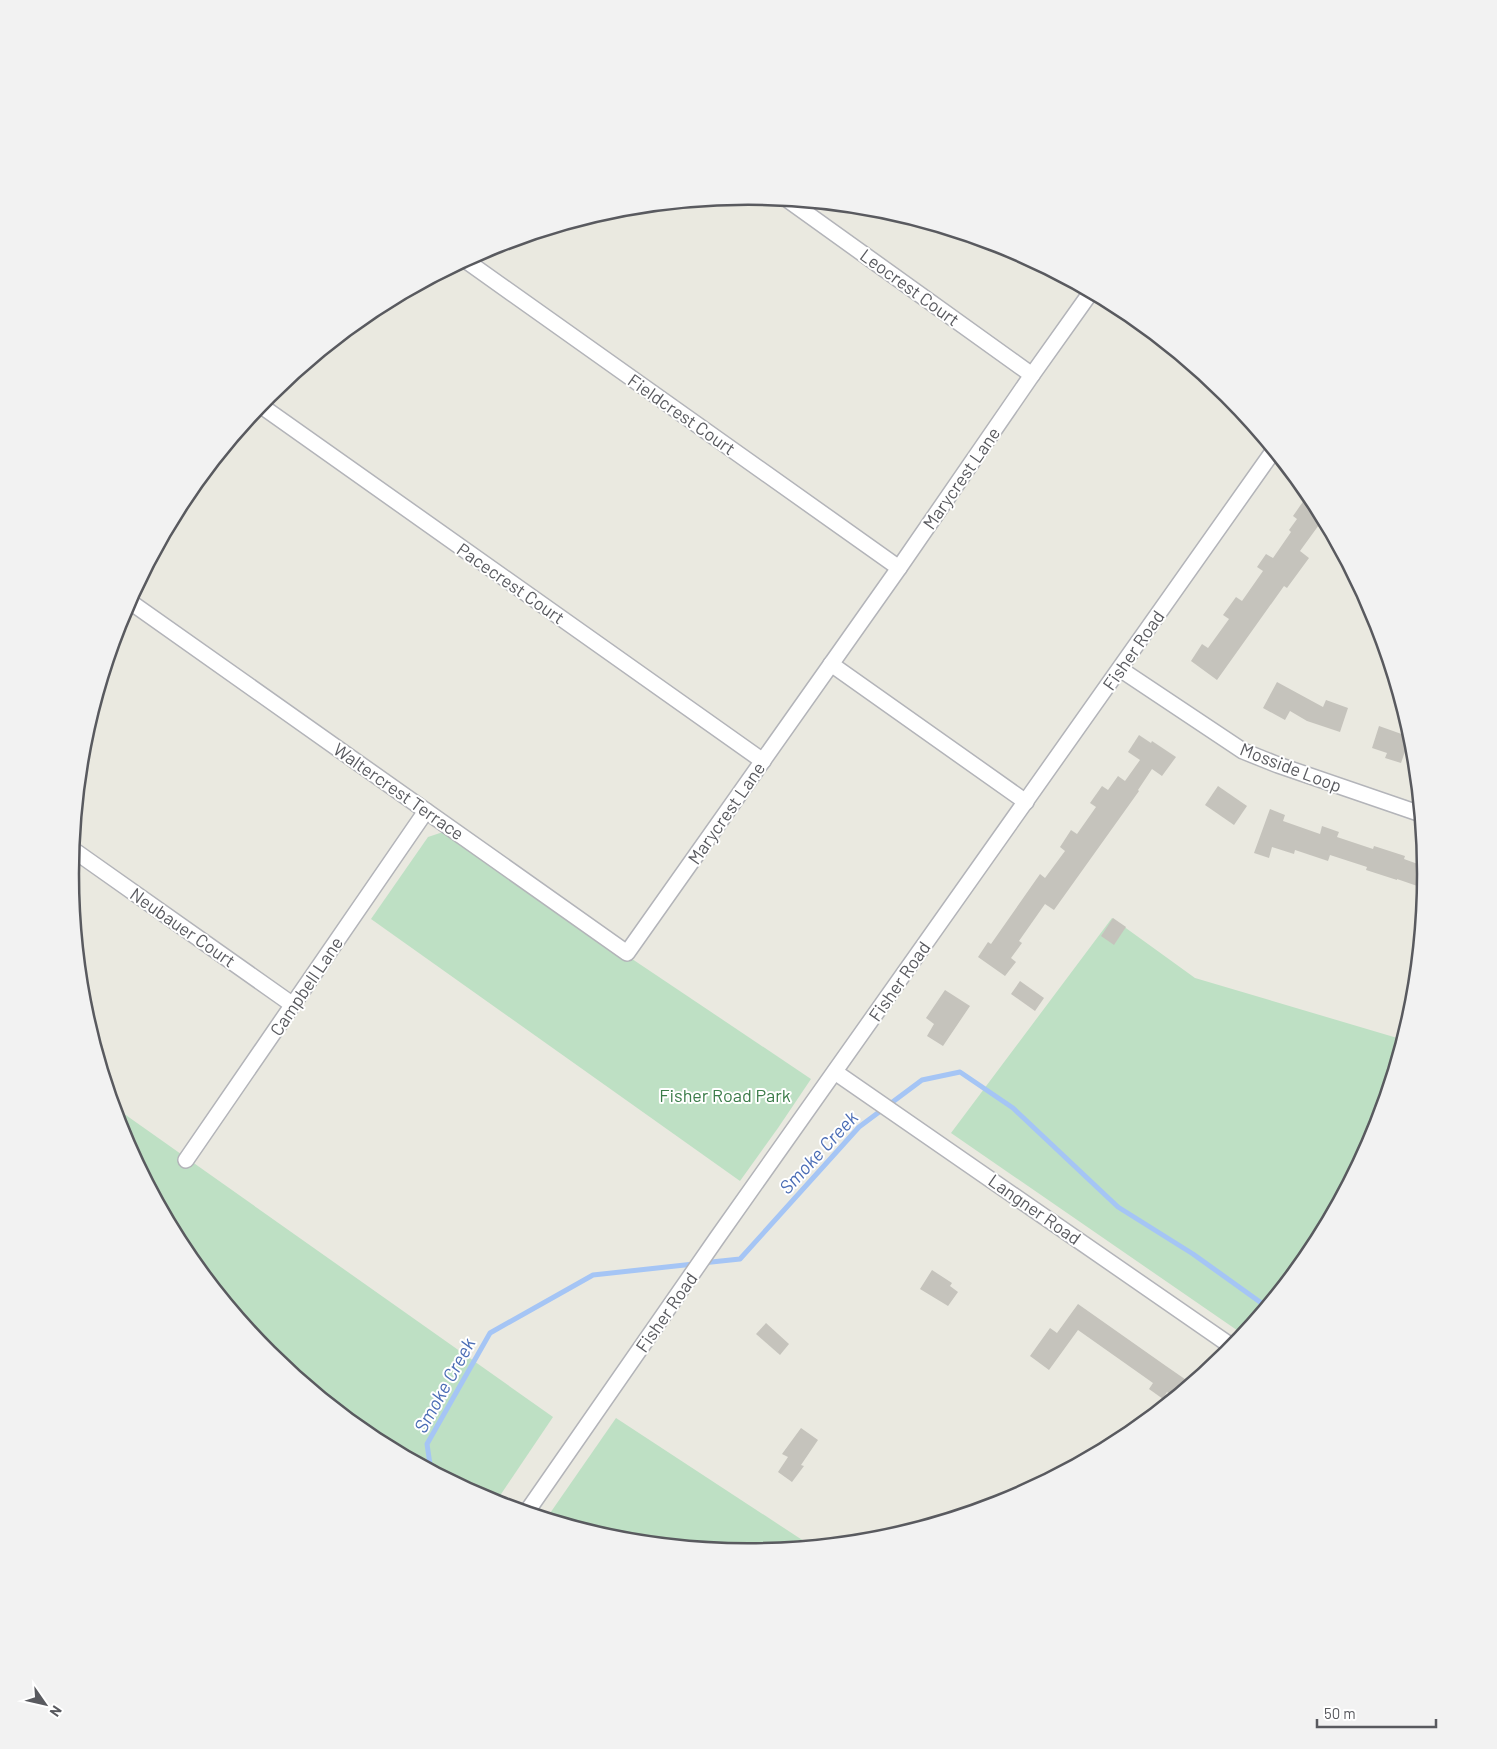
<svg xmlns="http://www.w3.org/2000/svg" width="1497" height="1749" viewBox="0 0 1497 1749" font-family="Barlow,sans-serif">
	<rect width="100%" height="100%" fill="#eae9e0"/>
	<!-- green -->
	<g fill="#bee0c4">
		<path d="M443,832L811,1079L778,1128L740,1181L371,919L428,837Z"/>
		<path d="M1112,918L1195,978L1404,1040L1375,1134L1312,1252L1244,1335L951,1133Z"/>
		<path d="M113,1106L553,1417L495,1503L489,1501L371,1438L269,1354L184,1251L122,1134Z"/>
		<path d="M616,1418L813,1547L748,1553L616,1540L546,1519Z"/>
	</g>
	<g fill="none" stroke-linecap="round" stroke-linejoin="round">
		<!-- stream -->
		<g stroke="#a5c5f5" stroke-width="5">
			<path d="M702,1263L740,1259L859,1127L922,1080L960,1072L1013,1108L1118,1207L1193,1254L1267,1307"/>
			<path d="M431,1471L427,1444L490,1333L593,1275L694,1264"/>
		</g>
	</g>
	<!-- building -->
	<g fill="#c5c3bc">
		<path d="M1309,493L1324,518L1300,551L1309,558L1287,588L1284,586L1217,680L1191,661L1202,644L1208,648L1229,619L1223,615L1236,597L1242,601L1263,571L1257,567L1266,554L1273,558L1291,532L1289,530L1297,519L1293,516Z"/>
		<path d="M1277,682L1323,707L1326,700L1348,708L1340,732L1307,721L1290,711L1285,720L1263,708Z"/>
		<path d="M1379,726L1410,737L1401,763L1385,758L1387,753L1372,748Z"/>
		<path d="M1139,735L1151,743L1152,741L1176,757L1162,776L1152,769L1138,790L1139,791L1054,910L1045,904L1019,941L1022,943L1011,958L1016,962L1005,976L978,957L988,942L991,944L1040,874L1045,878L1065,851L1060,847L1071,830L1077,834L1096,807L1090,803L1102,786L1108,790L1118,776L1125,781L1140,760L1128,752Z"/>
		<path d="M1218,786L1247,806L1234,825L1205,805Z"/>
		<path d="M1270,809L1285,815L1283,821L1320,834L1322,826L1339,832L1337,837L1373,849L1374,846L1405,856L1404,859L1426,867V889L1397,879V880L1366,870L1367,867L1330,855L1328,861L1295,850L1294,854L1272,847L1269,858L1254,853Z"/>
		<path d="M1113,918L1126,927L1114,945L1101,936Z"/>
		<path d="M1020,981L1044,998L1035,1011L1011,994Z"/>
		<path d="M945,990L970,1006L943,1046L927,1036L934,1024L926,1018Z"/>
		<path d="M932,1270L952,1283L950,1286L958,1292L948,1306L920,1289Z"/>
		<path d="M1078,1304L1166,1366L1192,1384L1175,1398L1167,1392L1163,1399L1149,1389L1153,1383L1078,1330L1049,1370L1030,1356L1050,1328L1057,1333Z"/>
		<path d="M766,1323L789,1344L780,1355L756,1334Z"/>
		<path d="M801,1428L818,1440L801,1465L804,1466L792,1482L778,1472L788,1457L782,1454Z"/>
	</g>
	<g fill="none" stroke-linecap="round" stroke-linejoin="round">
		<!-- minor casing -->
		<g stroke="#b3b4b9" stroke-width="18">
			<g id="minor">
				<path d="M788,200L1032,375"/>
				<path d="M465,260L899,568"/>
				<path d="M260,405L763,761"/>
				<path d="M129,601L627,953L899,568L1032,375L1091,292"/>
				<path d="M831,664L1026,802"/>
				<path d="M1120,669L1243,751L1278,765L1421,814"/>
				<path d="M72,849L293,1005"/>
				<path d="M835,1072L1234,1348"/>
				<path d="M186,1160L426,811"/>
				<path d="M526,1513L717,1238L1274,450"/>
			</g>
		</g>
		<!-- minor -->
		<use href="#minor" stroke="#fff" stroke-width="15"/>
	</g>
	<g text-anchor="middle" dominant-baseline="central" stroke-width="4" stroke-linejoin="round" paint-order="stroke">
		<!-- street labels -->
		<g font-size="18" fill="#595a5f" stroke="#fff">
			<text transform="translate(910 287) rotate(36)">Leocrest Court</text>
			<text transform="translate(682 414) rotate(35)">Fieldcrest Court</text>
			<text transform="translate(961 478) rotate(-55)">Marycrest Lane</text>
			<text transform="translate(511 583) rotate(35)">Pacecrest Court</text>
			<text transform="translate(1133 650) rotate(-55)">Fisher Road</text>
			<text transform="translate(1291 767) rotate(21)">Mosside Loop</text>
			<text transform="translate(399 791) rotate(35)">Waltercrest Terrace</text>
			<text transform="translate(726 813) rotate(-55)">Marycrest Lane</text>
			<text transform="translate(183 927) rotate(35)">Neubauer Court</text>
			<text transform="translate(899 981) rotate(-55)">Fisher Road</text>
			<text transform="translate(306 986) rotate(-56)">Campbell Lane</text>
			<text transform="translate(1035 1209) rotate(35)">Langner Road</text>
			<text transform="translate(666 1312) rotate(-55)">Fisher Road</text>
		</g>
		<!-- park labels -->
		<g font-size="18" fill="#3b7c49" stroke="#fff">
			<text x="725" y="1095">Fisher Road Park</text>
		</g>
		<!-- water labels -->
		<g font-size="19" font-style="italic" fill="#4b6db5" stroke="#fff">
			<text transform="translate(818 1152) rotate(-47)">Smoke Creek</text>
			<text transform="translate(444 1385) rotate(-61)">Smoke Creek</text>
		</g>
	</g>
	<!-- crop -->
	<path d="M0 0H1497V1749H0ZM79 874a669 669 0 1 1 1338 0a669 669 0 1 1-1338 0Z" fill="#f2f2f2" fill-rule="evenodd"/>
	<path fill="none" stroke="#595a5f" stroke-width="2.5" d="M79 874a669 669 0 1 1 1338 0a669 669 0 1 1-1338 0Z"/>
	<!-- north arrow -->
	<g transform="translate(45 1704) rotate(124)" stroke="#ffffff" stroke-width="4" paint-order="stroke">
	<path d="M0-4L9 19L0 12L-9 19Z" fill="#595a5f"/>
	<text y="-8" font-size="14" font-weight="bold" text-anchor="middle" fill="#595a5f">N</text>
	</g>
	<!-- scale -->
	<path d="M1317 1719v8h119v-8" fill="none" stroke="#595a5f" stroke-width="2.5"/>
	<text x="1324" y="1719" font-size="15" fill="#595a5f" stroke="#ffffff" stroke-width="4" paint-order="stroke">50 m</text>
</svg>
